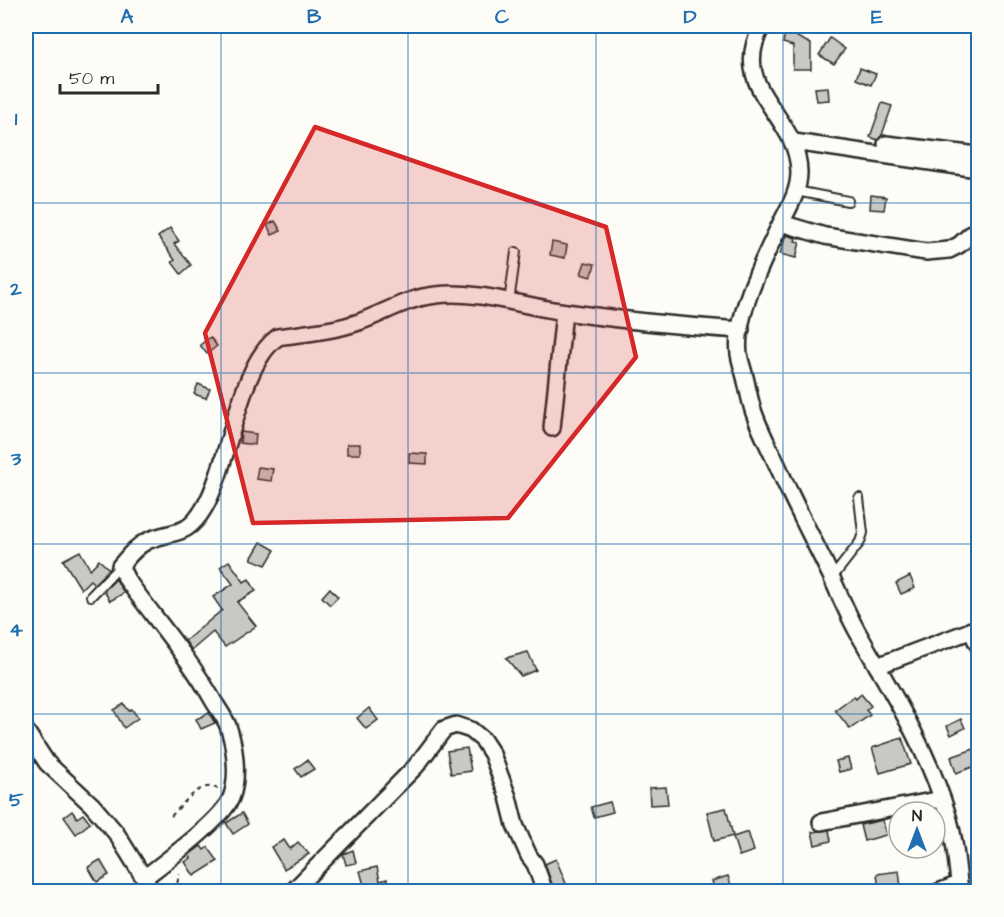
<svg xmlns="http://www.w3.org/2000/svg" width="1004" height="917" viewBox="0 0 1004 917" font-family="'Architects Daughter',sans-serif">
	<rect width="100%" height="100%" fill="#fdfcf7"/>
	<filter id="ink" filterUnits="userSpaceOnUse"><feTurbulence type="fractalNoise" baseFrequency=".0167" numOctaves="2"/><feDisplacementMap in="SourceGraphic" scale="12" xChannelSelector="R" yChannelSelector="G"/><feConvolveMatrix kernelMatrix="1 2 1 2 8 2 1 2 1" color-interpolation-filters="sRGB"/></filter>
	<g filter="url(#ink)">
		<!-- building -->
		<g fill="#c9c8c4" stroke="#2b2b2b" stroke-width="1.5">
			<path d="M786,27L799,32L797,37L811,44V69H793V46L783,43Z"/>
			<path d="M830,38L845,49L834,64L819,55Z"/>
			<path d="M860,68L876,74L871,85L856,79Z"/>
			<path d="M828,87L829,100L817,101L815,88Z"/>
			<path d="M882,103L892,106L882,135L878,140L870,137Z"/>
			<path d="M871,195L886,197L884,210L870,209Z"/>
			<path d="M275,221L281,231L272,235L267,225Z"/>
			<path d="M170,228L179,241L174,244L191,265L181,274L172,262L175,260L158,237Z"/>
			<path d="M786,235L796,238L795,241L800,242L796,258L780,254Z"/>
			<path d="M552,242L567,245L565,258L550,255Z"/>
			<path d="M585,262L595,264L591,277L581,274Z"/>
			<path d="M210,337L217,346L207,354L200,345Z"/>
			<path d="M198,384L210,389L206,398L194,394Z"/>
			<path d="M241,432L256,434L255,445L240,443Z"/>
			<rect x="347" y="444" width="13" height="10"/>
			<path d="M409,453L427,454V464L409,463Z"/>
			<path d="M258,467L273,469L271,481L256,479Z"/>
			<path d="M261,542L275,550L266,565L251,559Z"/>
			<path d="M80,551L90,569L99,560L109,569L94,584L90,580L81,589L63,560Z"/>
			<path d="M229,561L244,582L249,579L256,591L237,602L256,626L225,647L213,632L192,650L185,641L222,610L213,597L233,584L220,567Z"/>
			<path d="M910,576L915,588L901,594L896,583Z"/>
			<path d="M116,579L124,593L110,601L104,591Z"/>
			<path d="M330,588L338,597L330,605L322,597Z"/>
			<path d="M528,652L536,670L521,676L506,658Z"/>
			<path d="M861,694L871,706L866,710L870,715L850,729L835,710L854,696L856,699Z"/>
			<path d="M124,704L129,711L132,709L138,718L124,728L114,710Z"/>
			<path d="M369,708L378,720L366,729L357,718Z"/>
			<path d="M209,713L215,723L201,729L196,719Z"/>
			<path d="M961,719L965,728L951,735L947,726Z"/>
			<path d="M902,738L911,764L880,773L872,748Z"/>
			<path d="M467,748L471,771L451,774L447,751Z"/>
			<path d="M974,749L978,765L956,773L951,757Z"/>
			<path d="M848,758L851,769L839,772L836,761Z"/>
			<path d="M307,760L314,769L301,777L295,769Z"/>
			<path d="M666,787L668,804L650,805L649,788Z"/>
			<path d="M610,802L613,812L594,817L591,807Z"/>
			<path d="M726,808L733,836L714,841L707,812Z"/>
			<path d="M72,811L77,818L83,814L90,823L76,834L64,817Z"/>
			<path d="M242,813L248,824L233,834L226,823Z"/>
			<path d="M883,820L886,835L864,841L860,825Z"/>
			<path d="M829,830L831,841L815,845L812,832Z"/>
			<path d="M748,832L754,851L739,856L733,837Z"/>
			<path d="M284,840L290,849L298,842L309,854L284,869L271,847Z"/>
			<path d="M201,846L204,850L208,847L218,861L194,876L185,862L191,858L189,855Z"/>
			<path d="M353,850L356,863L346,865L343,854Z"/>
			<path d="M556,859L569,891H554L545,864Z"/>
			<path d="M100,860L109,875L97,882L88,867Z"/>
			<path d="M377,867L380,881L387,879L390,891H354L353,888L364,885L360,871Z"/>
			<path d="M899,871L901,887L879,890L877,874Z"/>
			<path d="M728,876L733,891H715L712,881Z"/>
		</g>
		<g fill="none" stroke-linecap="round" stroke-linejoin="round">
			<!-- service casing -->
			<g stroke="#2b2b2b" stroke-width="12">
				<g id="service">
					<path d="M796,191L848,201"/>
					<path d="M509,302L516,252"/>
					<path d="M832,578L860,542L863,533L859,498"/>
					<path d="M91,596L120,566"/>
				</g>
			</g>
			<!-- minor casing -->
			<g stroke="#2b2b2b" stroke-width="20">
				<g id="minor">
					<path d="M762,26C727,90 798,113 799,172C799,192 789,207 780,225C764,258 734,317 739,354C740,361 743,369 745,377C748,389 750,402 754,413C762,436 774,456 783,478C798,511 815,543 831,576C839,594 847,613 857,631C890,689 927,748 947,813C955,838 957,865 960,892"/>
					<path d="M794,142L978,169"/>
					<path d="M886,144L978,155"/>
					<path d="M781,223L825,236L926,252L949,250L959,245L978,228"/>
					<path d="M552,428L564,312"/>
					<path d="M971,630L978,645"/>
					<path d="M877,666L978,628"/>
					<path d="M26,731L47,763L92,805L116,833L144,878"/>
					<path d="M821,822L942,799"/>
					<path d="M152,892L144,878C166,861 221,821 231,798C239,778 235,746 228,726C225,718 219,710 214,702C190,659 156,620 127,580L120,566C129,556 135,547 147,541C173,529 186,539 204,508C230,465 238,365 278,337C306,333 333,331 359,322C387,312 406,298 436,295C477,290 519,305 559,311C619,320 680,326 741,330"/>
					<path d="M292,892L416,766L444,729L456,725L471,730L483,740L492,754L508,797L515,825L529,856L535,864L545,892"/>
					<path d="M938,892L959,884"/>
				</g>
			</g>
			<!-- path -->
			<g stroke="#2b2b2b" stroke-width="2" stroke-dasharray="4.5 4.5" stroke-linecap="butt">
				<path d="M171,816C183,805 202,777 219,790"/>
				<path d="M176,892L179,873"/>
			</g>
			<!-- service -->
			<use href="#service" stroke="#fdfcf7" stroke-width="8"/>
			<!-- minor -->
			<use href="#minor" stroke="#fdfcf7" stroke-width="15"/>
		</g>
	</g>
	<!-- marked area -->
	<path fill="#d62828" fill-opacity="0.2" stroke="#d62828" stroke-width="4.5" stroke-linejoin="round" d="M315,127L606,227L636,357L508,518L253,523L205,333Z"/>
	<!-- grid -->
	<path fill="none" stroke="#1f6fb2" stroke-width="1.5" stroke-opacity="0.55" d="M221,26V892M408,26V892M596,26V892M783,26V892M26,203H978M26,373H978M26,544H978M26,714H978"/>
	<!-- margin -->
	<rect width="1004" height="917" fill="none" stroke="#fdfcf7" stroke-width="66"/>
	<!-- north arrow -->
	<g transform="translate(917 830)"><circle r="28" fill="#fdfcf7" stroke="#a9a8a5" stroke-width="1.5"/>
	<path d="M0-4.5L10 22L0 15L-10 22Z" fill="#1f6fb2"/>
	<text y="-9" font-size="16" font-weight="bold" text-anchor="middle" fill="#2b2b2b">N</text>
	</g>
	<!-- scale -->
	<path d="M60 84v9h98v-9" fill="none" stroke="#2b2b2b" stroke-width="3"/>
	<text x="69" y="84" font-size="18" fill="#2b2b2b" stroke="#fdfcf7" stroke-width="4.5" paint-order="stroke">50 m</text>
	<rect x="33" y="33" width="938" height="851" fill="none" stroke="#1f6fb2" stroke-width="2"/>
	<g font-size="20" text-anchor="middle" font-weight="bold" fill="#1f6fb2">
		<text x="127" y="23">A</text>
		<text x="314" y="23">B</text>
		<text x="502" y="23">C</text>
		<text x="690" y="23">D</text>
		<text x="877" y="23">E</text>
		<text x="16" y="125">1</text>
		<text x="16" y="295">2</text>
		<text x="16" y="465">3</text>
		<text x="16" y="636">4</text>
		<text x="16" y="806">5</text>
	</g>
</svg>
